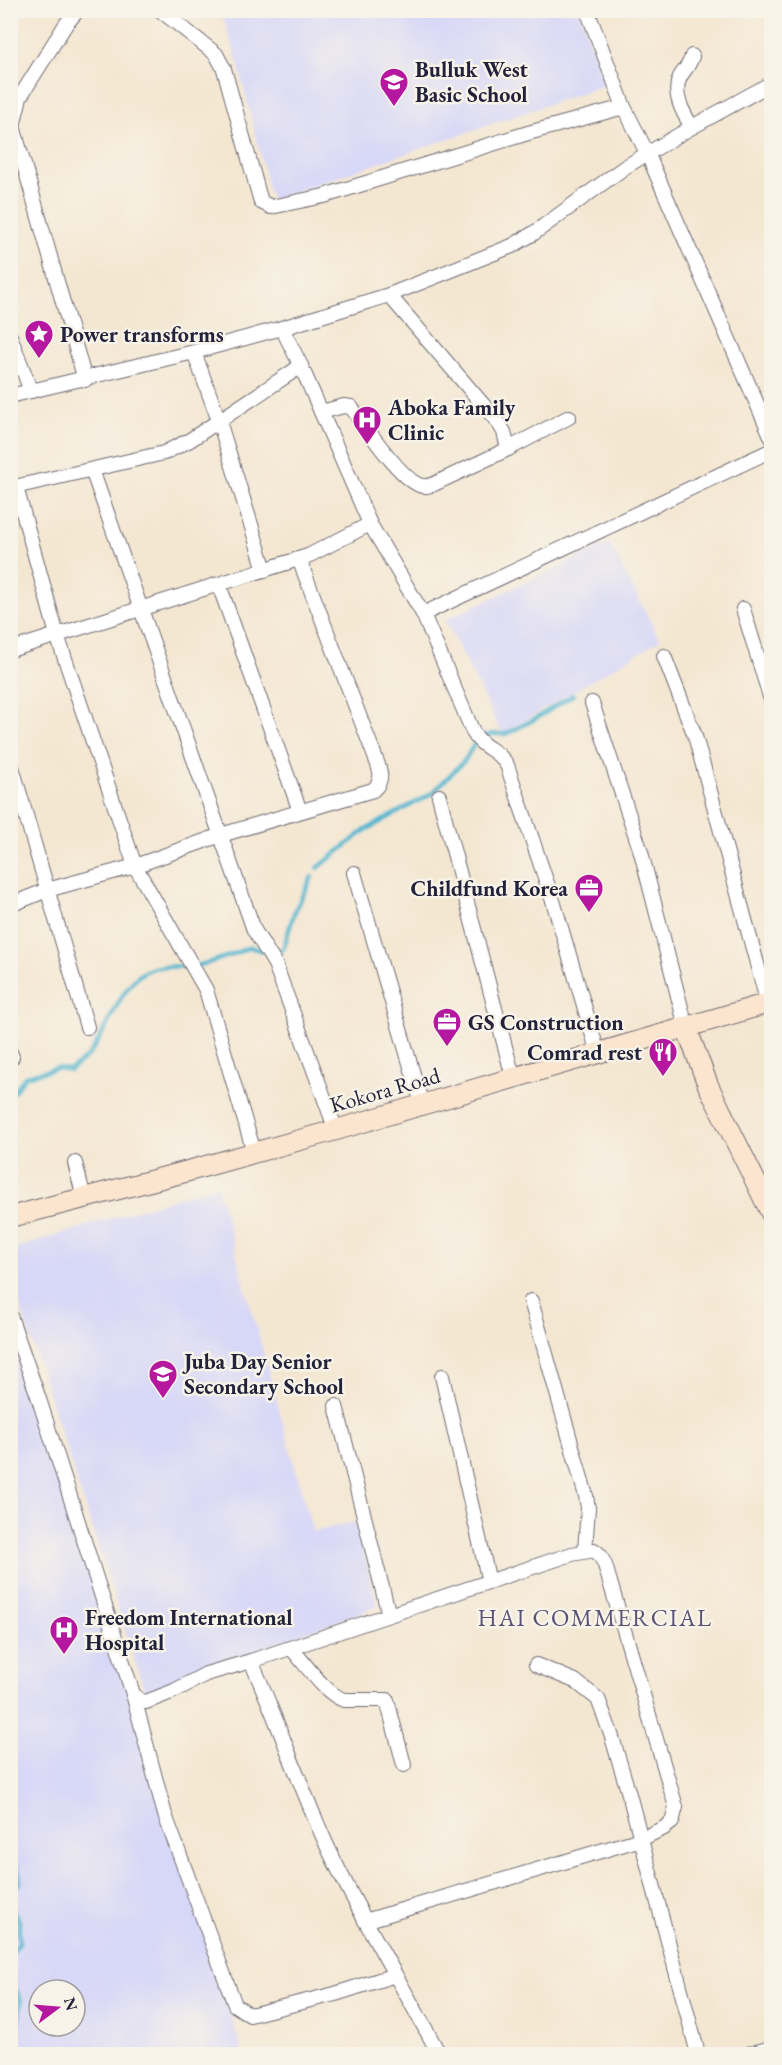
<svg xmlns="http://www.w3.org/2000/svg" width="782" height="2065" viewBox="0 0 782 2065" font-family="'EB Garamond',serif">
	<rect width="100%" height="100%" fill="#f7f3e8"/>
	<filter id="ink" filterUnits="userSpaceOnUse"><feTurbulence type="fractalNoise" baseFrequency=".0167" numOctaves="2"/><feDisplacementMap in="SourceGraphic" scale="12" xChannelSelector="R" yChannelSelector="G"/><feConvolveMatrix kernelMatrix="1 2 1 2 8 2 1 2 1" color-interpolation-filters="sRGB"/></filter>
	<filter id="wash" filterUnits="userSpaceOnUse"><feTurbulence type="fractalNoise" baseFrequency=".008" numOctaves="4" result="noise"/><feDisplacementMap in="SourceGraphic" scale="24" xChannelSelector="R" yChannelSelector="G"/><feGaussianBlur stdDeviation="1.35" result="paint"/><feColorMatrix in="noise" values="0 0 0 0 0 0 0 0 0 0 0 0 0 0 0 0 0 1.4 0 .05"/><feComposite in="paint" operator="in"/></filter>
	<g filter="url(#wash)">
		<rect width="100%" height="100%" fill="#f4e7d2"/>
		<!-- built -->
		<g fill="#d7d7f8" fill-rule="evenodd">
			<path d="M221,11H579L605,85L271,200L238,63Z"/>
			<path d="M609,543L660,640L502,734L445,620Z"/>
			<path d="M217,1185L313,1532L355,1522L378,1606L145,1692L11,1278L10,1250Z"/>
			<path d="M11,1322L243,2054H11ZM39,1990H75V2026H39Z"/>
		</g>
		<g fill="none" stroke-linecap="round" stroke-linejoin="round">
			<!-- stream -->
			<g stroke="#51b6d0" stroke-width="4.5">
				<path d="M318,868L364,831L431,794L465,760L477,739L491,734H506L535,719L573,695"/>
				<path d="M271,952L280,951L284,947L294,913L312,877"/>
				<path d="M10,1096L26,1076L57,1068L70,1070C77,1064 87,1059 91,1052C107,1031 121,985 144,972C159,963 177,968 194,966C213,963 232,955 250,947L263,951"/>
				<path d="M10,1852C13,1865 20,1867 20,1883L10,1890"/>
				<path d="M10,1905L19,1921V1943L10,1955"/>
				<path d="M10,1977L21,2001L14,2054"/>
			</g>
		</g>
	</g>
	<g filter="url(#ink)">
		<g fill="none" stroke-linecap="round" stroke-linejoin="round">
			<!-- street casing -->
			<g stroke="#6c6770" stroke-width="16">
				<g id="street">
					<path d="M78,10L66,24L20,97L13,126L85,380"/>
					<path d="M160,10L216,54L224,69L261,202L271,207L324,196L528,133L624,107"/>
					<path d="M587,10L624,107L648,155L772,438"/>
					<path d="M692,127C683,113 672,94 680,77C684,70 690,65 692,56"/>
					<path d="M389,295L498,422L504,432L508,449"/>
					<path d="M282,328L301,366L370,524L423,614L473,732C482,749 498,749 507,765L554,904L598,1053"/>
					<path d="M10,336L31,391"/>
					<path d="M194,352L219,421L265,570"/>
					<path d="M10,396L194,352L282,328L389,295L512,246L534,233L625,167L692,127L772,83"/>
					<path d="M321,412L344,406L351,407C364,424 403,484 423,486C426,487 429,485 432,485L508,449L569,417"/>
					<path d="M92,470L254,930L275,964L336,1130"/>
					<path d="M16,487L57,635L135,866L206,990L254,1152"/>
					<path d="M10,488L164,453L190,440L301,366"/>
					<path d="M219,585L300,811"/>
					<path d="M743,609L772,703"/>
					<path d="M423,614L772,450"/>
					<path d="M10,650L308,556L370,524"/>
					<path d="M664,656L695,736L768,1004"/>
					<path d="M592,703L641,852L686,1027"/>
					<path d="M10,760L87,1027"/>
					<path d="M439,796L513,1077"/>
					<path d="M354,873L422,1104"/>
					<path d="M10,905L47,890L135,866L221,835L373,790C383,781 381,773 377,762L299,559"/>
					<path d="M10,1052L12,1057"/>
					<path d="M75,1163L84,1198"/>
					<path d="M531,1301L586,1496L588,1508L585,1550"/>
					<path d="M10,1316L38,1396L133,1694L140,1701L146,1702L174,1691L206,1674L251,1661L572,1554L594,1550L600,1555L605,1565L676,1807L672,1822L664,1828L641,1839L365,1921"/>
					<path d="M442,1376L489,1582"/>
					<path d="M336,1406L389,1615"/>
					<path d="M291,1648C305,1663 325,1694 344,1700H387L404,1765"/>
					<path d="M251,1661C279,1723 300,1788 329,1850C362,1920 403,1986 439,2054"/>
					<path d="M536,1665L575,1681L598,1699L611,1734L629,1794L698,2054"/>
					<path d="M133,1694L165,1815L235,2005L250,2015L335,1994L395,1975"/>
					<path d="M748,2054L772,2048"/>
				</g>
			</g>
			<!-- secondary casing -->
			<g stroke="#6c6770" stroke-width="22">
				<g id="secondary">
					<path d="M686,1027L708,1085L772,1215"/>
					<path d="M10,1217L181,1173L336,1130L772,1002"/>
				</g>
			</g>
			<!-- street -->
			<use href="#street" stroke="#fff" stroke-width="14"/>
			<!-- secondary -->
			<use href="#secondary" stroke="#fbe5cf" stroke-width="20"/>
		</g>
	</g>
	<!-- icons -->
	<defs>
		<g id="school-pin" transform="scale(1.5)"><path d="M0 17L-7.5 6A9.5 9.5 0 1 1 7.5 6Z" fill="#b5179e" stroke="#f7f3e8"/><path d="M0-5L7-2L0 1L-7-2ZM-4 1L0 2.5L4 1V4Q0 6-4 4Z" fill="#fff"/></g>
		<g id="sight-pin" transform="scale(1.5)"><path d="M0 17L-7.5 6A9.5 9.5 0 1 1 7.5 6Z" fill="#b5179e" stroke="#f7f3e8"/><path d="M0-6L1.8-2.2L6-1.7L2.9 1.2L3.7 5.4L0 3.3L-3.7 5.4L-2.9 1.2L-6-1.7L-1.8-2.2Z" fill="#fff"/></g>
		<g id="hospital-pin" transform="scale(1.5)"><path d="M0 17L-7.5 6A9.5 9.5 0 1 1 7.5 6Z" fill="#b5179e" stroke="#f7f3e8"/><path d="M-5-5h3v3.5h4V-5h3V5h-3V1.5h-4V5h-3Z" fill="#fff"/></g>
		<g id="office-pin" transform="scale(1.5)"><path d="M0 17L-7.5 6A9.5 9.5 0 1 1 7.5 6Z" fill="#b5179e" stroke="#f7f3e8"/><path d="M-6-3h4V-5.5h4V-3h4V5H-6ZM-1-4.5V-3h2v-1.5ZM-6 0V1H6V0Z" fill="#fff"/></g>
		<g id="restaurant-pin" transform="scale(1.5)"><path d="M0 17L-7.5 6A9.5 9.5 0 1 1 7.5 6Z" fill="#b5179e" stroke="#f7f3e8"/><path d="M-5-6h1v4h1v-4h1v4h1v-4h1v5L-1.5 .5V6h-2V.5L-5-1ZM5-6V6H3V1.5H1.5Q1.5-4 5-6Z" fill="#fff"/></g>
	</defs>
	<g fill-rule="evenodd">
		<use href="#school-pin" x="394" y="82"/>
		<use href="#sight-pin" x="39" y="334"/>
		<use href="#hospital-pin" x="367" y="420"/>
		<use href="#office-pin" x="589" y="888"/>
		<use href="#office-pin" x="447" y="1022"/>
		<use href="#restaurant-pin" x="663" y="1052"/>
		<use href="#school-pin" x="163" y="1374"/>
		<use href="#hospital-pin" x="64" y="1630"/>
	</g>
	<g text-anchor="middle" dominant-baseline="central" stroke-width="5" stroke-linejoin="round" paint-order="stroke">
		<!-- poi labels -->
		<g font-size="22" font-weight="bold" fill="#22223b" stroke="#f7f3e8" text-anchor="start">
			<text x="415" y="69">Bulluk West<tspan x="415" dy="25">Basic School</tspan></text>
			<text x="60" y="334">Power transforms</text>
			<text x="388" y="407">Aboka Family<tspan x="388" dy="25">Clinic</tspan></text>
			<text x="568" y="888" text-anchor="end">Childfund Korea</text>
			<text x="468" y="1022">GS Construction</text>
			<text x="642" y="1052" text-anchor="end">Comrad rest</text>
			<text x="184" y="1361">Juba Day Senior<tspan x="184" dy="25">Secondary School</tspan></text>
			<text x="85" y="1617">Freedom International<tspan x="85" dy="25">Hospital</tspan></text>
		</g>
		<!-- street labels -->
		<g font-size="22" fill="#22223b" stroke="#f7f3e8">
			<text transform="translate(385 1090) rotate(-16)">Kokora Road</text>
		</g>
		<!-- neighbourhood labels -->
		<g font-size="24" letter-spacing="1.5" fill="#5b5276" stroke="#f7f3e8">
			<text x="595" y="1617">HAI COMMERCIAL</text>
		</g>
	</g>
	<!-- margin -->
	<rect width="782" height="2065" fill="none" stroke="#f7f3e8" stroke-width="36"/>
	<!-- north arrow -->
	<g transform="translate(57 2008) rotate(74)"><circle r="28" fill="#f7f3e8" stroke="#a29fa3" stroke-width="1.5"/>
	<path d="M0-4.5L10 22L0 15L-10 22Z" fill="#b5179e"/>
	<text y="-9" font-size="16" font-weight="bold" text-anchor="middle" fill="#22223b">N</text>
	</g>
</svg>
